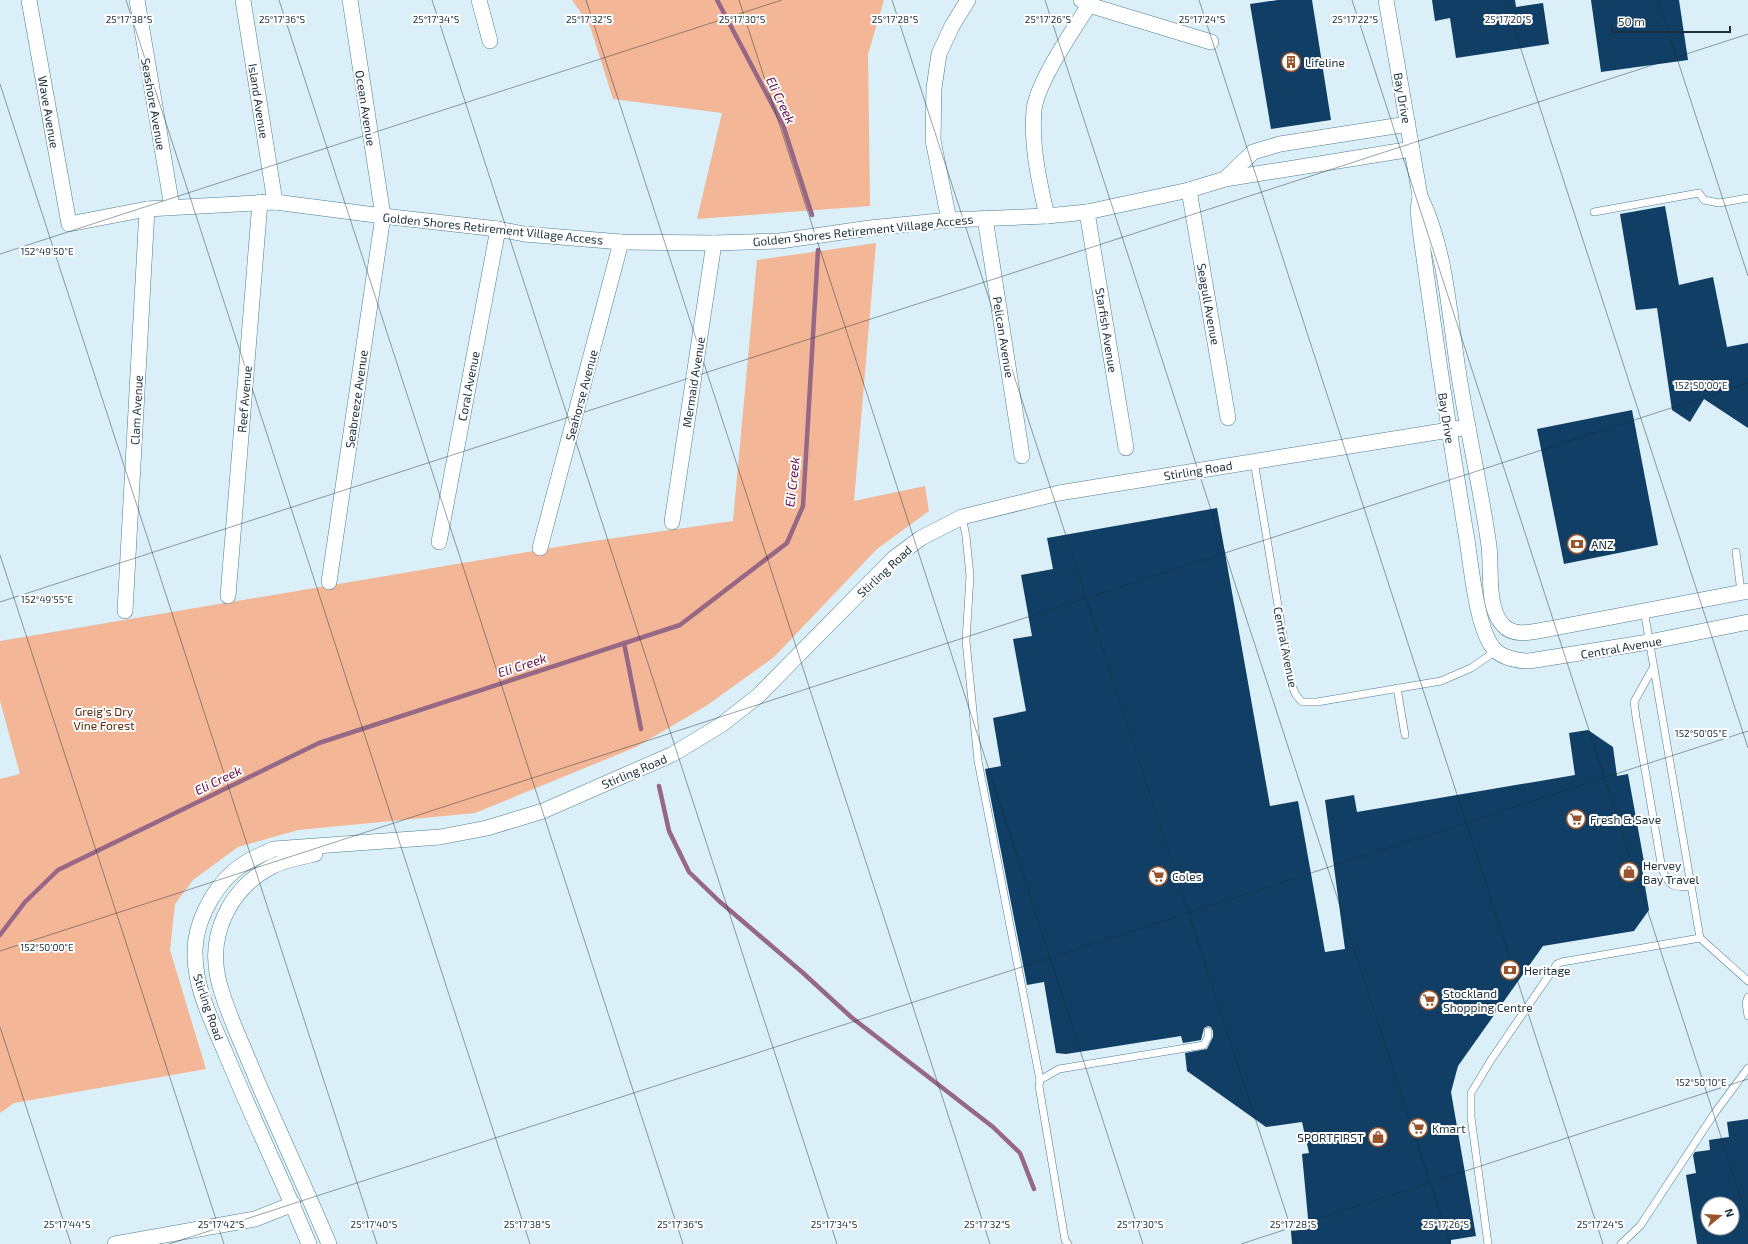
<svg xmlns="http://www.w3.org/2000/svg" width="1748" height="1244" viewBox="0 0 1748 1244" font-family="'Exo 2',sans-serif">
	<rect width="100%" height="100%" fill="#daeff8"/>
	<!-- green -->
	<g fill="#f3b696">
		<path d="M572,0H884L868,54L870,206L697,219L722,113L613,99L590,26Z"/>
		<path d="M876,243L854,501L925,486L929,511L877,549L774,657L706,706L636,747L475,813L298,830L238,847L193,880L175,904L170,950L206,1069L14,1103L0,1113V779L20,774L0,701V641L587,542L733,521L757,260Z"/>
	</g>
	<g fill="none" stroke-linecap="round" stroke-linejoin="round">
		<!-- stream -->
		<g stroke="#966885" stroke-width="4.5">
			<path d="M717,0L783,125L812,215"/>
			<path d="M624,643L641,729"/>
			<path d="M659,786L669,831L689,872L719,901L802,972L851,1017L993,1127L1020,1153L1034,1189"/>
			<path d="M0,935L25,902L58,870L319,743L680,625L787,543L803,506L818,250"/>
		</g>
	</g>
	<!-- building -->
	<g fill="#103e64" fill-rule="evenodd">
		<path d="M1278,0H1312L1331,120L1271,129L1250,4Z"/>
		<path d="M1432,0H1515L1516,7L1543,3L1549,44L1456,58L1450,18L1435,21Z"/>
		<path d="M1591,0H1679L1688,60L1601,72Z"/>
		<path d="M1665,206L1679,285L1713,277L1727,347L1748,343V428L1704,399L1690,422L1672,410L1657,308L1636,310L1620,214Z"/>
		<path d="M1632,410L1658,545L1564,564L1537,429Z"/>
		<path d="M1217,508L1270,806L1298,801L1325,952L1345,949L1325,800L1354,795L1357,812L1575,775L1569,733L1588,730L1613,747L1617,776L1628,774L1645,867L1642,868L1649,910L1634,931L1543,946L1458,1066L1451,1092L1476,1236L1451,1240V1244H1292L1291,1231L1309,1229L1302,1154L1309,1153L1302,1122L1266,1127L1187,1071L1185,1053L1207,1049L1213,1037V1031L1211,1027L1208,1026L1204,1028L1201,1040L1183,1043L1181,1036L1066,1054L1056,1053L1044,982L1027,985L985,769L1001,766L993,718L1026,711L1013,639L1032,636L1021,575L1053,569L1047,538Z"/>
		<path d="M1748,1119V1244H1697L1686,1175L1696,1173L1693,1155L1695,1152L1710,1150L1709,1140L1729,1137L1727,1122ZM1708,1204H1732V1228H1708Z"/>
	</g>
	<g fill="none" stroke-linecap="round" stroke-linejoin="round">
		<!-- lane casing -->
		<g stroke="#4c7d93" stroke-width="8">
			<g id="lane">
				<path d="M1594,212L1699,193L1704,200L1719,203L1748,198"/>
				<path d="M1254,461L1291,684L1296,695L1302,702H1317L1441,681L1471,668L1496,651"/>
				<path d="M962,517L966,536L970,576L966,641L978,761L1040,1080L1039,1086L1065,1240L1068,1244"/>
				<path d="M1736,552L1741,592"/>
				<path d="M1644,610L1700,938L1748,981"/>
				<path d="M1653,668L1634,702L1636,717L1662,869C1669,886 1672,888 1691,886"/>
				<path d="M1397,688L1405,735"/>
				<path d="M1748,997L1746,1003L1748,1016"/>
				<path d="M1040,1080L1059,1069L1204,1045L1208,1037V1031"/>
				<path d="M1488,1244L1471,1117V1093L1491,1060L1541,987L1557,964L1562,962L1700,938"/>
				<path d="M1621,1244L1640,1226L1714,1114L1748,1068"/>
			</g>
		</g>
		<!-- street casing -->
		<g stroke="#4c7d93" stroke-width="16">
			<g id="street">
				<path d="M29,0L69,224L147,209L275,202L383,216L498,229L524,234L621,242L714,243L780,241L870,228L949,220L1047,216L1087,212L1189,190L1225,179L1412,149"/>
				<path d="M137,0L172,207"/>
				<path d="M243,0L275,202"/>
				<path d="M479,0L490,41"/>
				<path d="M1081,0L1089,5L1211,42"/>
				<path d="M1386,0L1420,196C1447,252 1449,316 1459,376C1468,433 1481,489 1489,546C1492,570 1486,607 1503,625C1514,638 1535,631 1549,629L1748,591"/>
				<path d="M1225,179L1253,152L1280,144L1408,124"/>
				<path d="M1189,190L1228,418"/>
				<path d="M1420,197L1418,209L1420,229C1434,331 1449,432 1466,534C1471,561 1476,631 1495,650C1503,658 1518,661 1529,661L1649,642L1748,622"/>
				<path d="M1087,212L1126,448"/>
				<path d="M1047,216C1039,181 1031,146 1034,110C1037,82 1074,29 1089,5"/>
				<path d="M985,218L1022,456"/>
				<path d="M949,220L933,140L934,88L939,54L952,26L968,0"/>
				<path d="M672,522L714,243"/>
				<path d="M439,542L498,229"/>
				<path d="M540,548L621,242"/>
				<path d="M329,582L383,216L350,0"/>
				<path d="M228,596L260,202"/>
				<path d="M125,611L147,209"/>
				<path d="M315,854C301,857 284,860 271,867C231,888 208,933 218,978C222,997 230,1015 237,1033C246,1053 254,1074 263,1094C285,1144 308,1194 329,1244"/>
				<path d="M115,1244L255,1219L293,1204"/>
				<path d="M309,1244C282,1179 252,1117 225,1052C212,1021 195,989 195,954C194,925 212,890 234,871C246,861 260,855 274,849L440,837L487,828L543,811L673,754L721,725L758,696L894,558L921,538L962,517L1059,493L1468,427"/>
			</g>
		</g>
		<!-- lane -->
		<use href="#lane" stroke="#fff" stroke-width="7"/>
		<!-- street -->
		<use href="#street" stroke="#fff" stroke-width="15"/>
	</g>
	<!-- ticks -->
	<path fill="none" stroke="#1c303a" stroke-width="1" stroke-opacity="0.45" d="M126,0L530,1244M279,0L683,1244M432,0L837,1244M586,0L990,1244M739,0L1143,1244M892,0L1296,1244M1045,0L1450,1244M1199,0L1603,1244M1352,0L1748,1220M1505,0L1748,748M1658,0L1748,276M0,84L377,1244M0,254L782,0M0,555L224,1244M0,602L1748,34M0,951L1748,383M0,1027L71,1244M169,1244L1748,731M1241,1244L1748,1079"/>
	<!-- icons -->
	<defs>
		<g id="building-ring" transform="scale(1)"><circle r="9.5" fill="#fff" stroke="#9a542b" stroke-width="1.5"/><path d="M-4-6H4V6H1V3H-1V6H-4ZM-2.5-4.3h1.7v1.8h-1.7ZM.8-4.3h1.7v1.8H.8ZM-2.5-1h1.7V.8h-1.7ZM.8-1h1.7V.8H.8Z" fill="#9a542b"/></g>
		<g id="bank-ring" transform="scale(1)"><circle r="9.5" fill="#fff" stroke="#9a542b" stroke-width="1.5"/><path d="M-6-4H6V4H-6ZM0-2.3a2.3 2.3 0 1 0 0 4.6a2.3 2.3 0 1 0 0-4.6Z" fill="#9a542b"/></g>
		<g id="supermarket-ring" transform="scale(1)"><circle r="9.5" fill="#fff" stroke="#9a542b" stroke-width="1.5"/><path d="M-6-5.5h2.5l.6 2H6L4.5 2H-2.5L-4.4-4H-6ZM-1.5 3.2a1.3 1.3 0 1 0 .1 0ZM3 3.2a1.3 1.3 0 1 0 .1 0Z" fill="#9a542b"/></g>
		<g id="shop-ring" transform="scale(1)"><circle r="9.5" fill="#fff" stroke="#9a542b" stroke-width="1.5"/><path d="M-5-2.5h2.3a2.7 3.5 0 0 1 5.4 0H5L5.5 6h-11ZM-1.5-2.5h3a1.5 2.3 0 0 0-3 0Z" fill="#9a542b"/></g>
	</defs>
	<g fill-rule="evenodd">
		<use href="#building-ring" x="1291" y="62"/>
		<use href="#bank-ring" x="1577" y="544"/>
		<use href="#supermarket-ring" x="1576" y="819"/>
		<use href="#shop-ring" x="1629" y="872"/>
		<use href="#supermarket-ring" x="1158" y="876"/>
		<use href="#bank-ring" x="1510" y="970"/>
		<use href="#supermarket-ring" x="1429" y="1000"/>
		<use href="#supermarket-ring" x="1418" y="1128"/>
		<use href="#shop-ring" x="1378" y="1137"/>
	</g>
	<g text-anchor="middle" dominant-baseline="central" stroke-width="4" stroke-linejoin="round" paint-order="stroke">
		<!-- poi labels -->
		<g font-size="12" fill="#1c303a" stroke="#fff" text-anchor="start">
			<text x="1305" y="62">Lifeline</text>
			<text x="1591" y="544">ANZ</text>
			<text x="1590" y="819">Fresh &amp; Save</text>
			<text x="1643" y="865">Hervey<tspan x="1643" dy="14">Bay Travel</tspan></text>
			<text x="1172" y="876">Coles</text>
			<text x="1524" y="970">Heritage</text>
			<text x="1443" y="993">Stockland<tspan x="1443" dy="14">Shopping Centre</tspan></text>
			<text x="1432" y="1128">Kmart</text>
			<text x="1364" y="1137" text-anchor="end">SPORTFIRST</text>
		</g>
		<!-- street labels -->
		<g font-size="12" fill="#1c303a" stroke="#fff">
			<text transform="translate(1403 98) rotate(80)">Bay Drive</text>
			<text transform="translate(259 101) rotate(81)">Island Avenue</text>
			<text transform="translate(154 104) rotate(80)">Seashore Avenue</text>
			<text transform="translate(366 108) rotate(81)">Ocean Avenue</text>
			<text transform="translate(49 112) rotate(80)">Wave Avenue</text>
			<text transform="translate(493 228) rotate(6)">Golden Shores Retirement Village Access</text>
			<text transform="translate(863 230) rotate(-6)">Golden Shores Retirement Village Access</text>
			<text transform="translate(1209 304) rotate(80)">Seagull Avenue</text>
			<text transform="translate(1107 330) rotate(81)">Starfish Avenue</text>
			<text transform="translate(1004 337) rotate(81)">Pelican Avenue</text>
			<text transform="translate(693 382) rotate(-81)">Mermaid Avenue</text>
			<text transform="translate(468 386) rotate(-79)">Coral Avenue</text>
			<text transform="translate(581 395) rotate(-75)">Seahorse Avenue</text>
			<text transform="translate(244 399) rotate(-85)">Reef Avenue</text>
			<text transform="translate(356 399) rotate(-82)">Seabreeze Avenue</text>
			<text transform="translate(136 410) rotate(-87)">Clam Avenue</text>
			<text transform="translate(1447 418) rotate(81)">Bay Drive</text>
			<text transform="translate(1198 470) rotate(-9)">Stirling Road</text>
			<text transform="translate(884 571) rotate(-43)">Stirling Road</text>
			<text transform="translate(1286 647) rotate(79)">Central Avenue</text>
			<text transform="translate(1621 647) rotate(-10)">Central Avenue</text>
			<text transform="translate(634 771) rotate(-23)">Stirling Road</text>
			<text transform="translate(209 1007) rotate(71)">Stirling Road</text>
		</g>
		<!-- park labels -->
		<g font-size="12" fill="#58290c" stroke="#fff">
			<text x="104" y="711">Greig's Dry<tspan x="104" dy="14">Vine Forest</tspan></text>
		</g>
		<!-- water labels -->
		<g font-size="13" font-style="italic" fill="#660b44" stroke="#fff">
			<text transform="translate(781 100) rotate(64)">Eli Creek</text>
			<text transform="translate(792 482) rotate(-84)">Eli Creek</text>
			<text transform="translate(522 665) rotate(-18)">Eli Creek</text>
			<text transform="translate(218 780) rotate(-26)">Eli Creek</text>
		</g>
	</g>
	<g font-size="10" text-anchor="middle" fill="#1c303a" stroke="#fff" stroke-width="4" stroke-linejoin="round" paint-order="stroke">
		<text x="129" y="23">25°17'38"S</text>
		<text x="282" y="23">25°17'36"S</text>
		<text x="436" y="23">25°17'34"S</text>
		<text x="589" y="23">25°17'32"S</text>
		<text x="742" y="23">25°17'30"S</text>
		<text x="895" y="23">25°17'28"S</text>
		<text x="1048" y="23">25°17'26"S</text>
		<text x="1202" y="23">25°17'24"S</text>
		<text x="1355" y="23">25°17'22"S</text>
		<text x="1508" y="23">25°17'20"S</text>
		<text x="47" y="255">152°49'50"E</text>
		<text x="1701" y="389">152°50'00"E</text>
		<text x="47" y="603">152°49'55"E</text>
		<text x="1701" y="737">152°50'05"E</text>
		<text x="47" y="951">152°50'00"E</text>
		<text x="1701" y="1086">152°50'10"E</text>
		<text x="67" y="1228">25°17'44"S</text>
		<text x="221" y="1228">25°17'42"S</text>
		<text x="374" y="1228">25°17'40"S</text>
		<text x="527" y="1228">25°17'38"S</text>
		<text x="680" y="1228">25°17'36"S</text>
		<text x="834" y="1228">25°17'34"S</text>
		<text x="987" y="1228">25°17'32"S</text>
		<text x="1140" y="1228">25°17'30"S</text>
		<text x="1293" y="1228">25°17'28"S</text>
		<text x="1446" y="1228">25°17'26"S</text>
		<text x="1600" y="1228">25°17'24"S</text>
	</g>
	<!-- north arrow -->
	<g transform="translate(1720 1216) rotate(72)"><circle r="19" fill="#ffffff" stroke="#a4acb0"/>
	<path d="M0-3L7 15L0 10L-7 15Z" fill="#9a542b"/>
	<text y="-6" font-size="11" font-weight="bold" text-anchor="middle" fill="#1c303a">N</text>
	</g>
	<!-- scale -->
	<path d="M1612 26v6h118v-6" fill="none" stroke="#1c303a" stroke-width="2"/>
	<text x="1618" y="26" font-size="12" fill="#1c303a" stroke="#ffffff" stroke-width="3" paint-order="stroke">50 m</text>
</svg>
